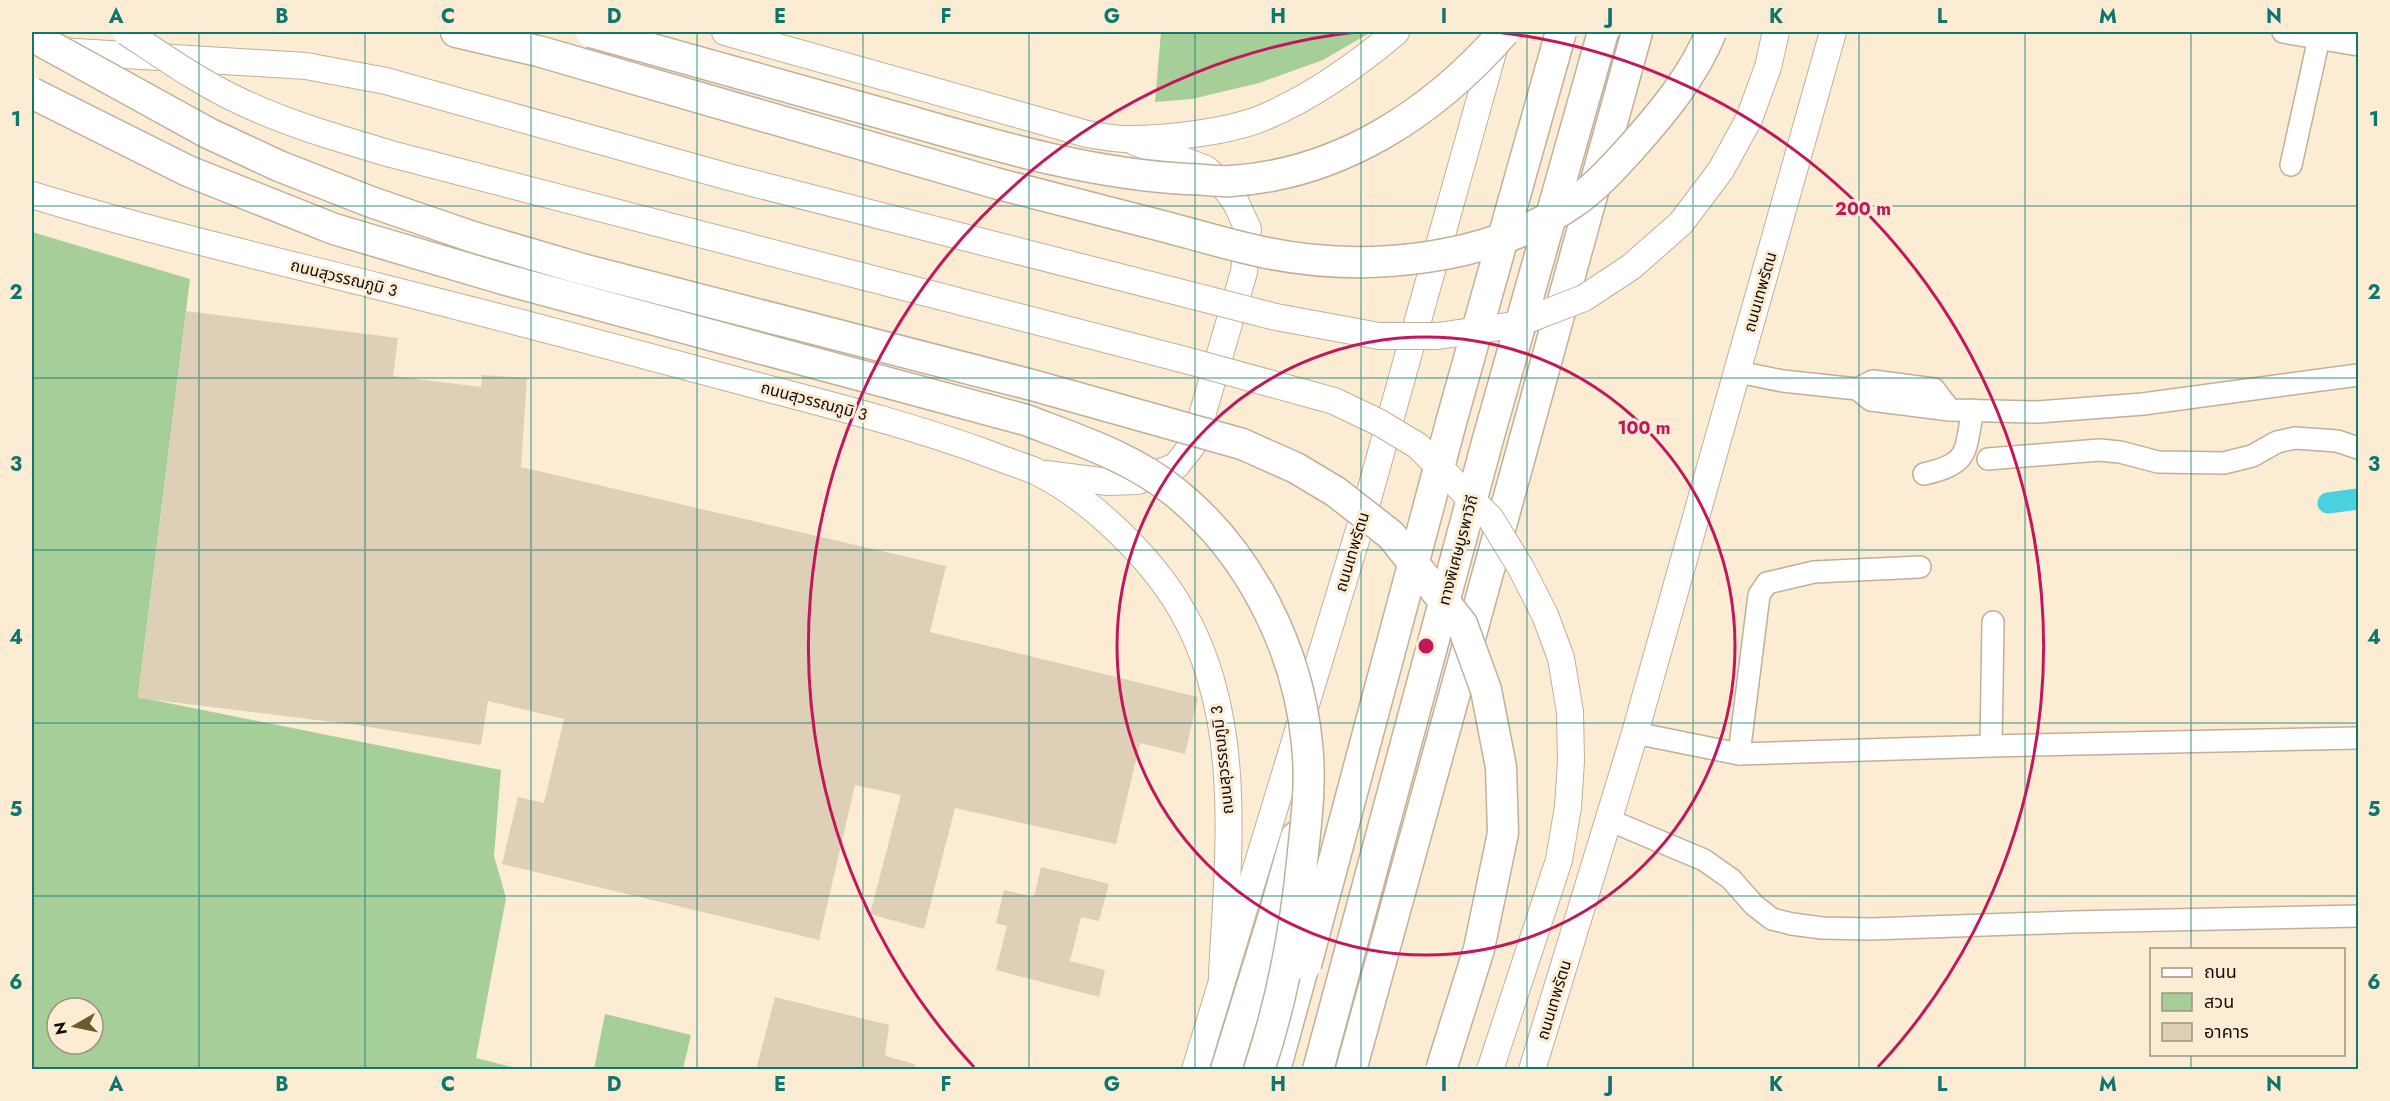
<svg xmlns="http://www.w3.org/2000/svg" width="2390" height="1101" viewBox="0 0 2390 1101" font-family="Jost,'Noto Sans Thai',sans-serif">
	<rect width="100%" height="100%" fill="#fcecd4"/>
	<!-- green -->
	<g fill="#a6ce99" fill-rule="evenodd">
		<path d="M1161,32H1371L1323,60L1259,83L1192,99L1155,102Z"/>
		<path d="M32,232L190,279L138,697L501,770L494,856L506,898L476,1058L520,1069H32ZM57,1008H93V1044H57Z"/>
		<path d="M605,1014L691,1035L683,1069H594Z"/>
	</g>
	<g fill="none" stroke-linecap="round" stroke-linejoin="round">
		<!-- canal -->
		<path stroke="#4ad0e0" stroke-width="21" d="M2328,503L2358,499"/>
	</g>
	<!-- building -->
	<g fill="#decfb7">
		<path d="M186,311L398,338L393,376L481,387L482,375L527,378L521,467L946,566L930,632L1198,697L1185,754L1140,743L1116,844L955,808L924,929L870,914L901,795L855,785L819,940L502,864L518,797L544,803L564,719L488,701L481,745L350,724L138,698Z"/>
		<path d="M1041,867L1109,884L1099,921L1081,917L1070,961L1105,970L1099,997L996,970L1007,926L996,923L1004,890L1034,897Z"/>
		<path d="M775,997L889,1025L885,1056L915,1064V1070H756Z"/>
	</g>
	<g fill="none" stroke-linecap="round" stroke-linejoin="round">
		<!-- minor casing -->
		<g stroke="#c0b09a" stroke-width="24">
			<g id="minor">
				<path d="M2283,32L2358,45"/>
				<path d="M2291,165L2319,38"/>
				<path d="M1738,372L1783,381L1857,389L1871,400L1950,410L2038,412L2143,404L2358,375"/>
				<path d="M1857,389L1873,381L1934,389L1950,410"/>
				<path d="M1988,459L2099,450L2120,452L2158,462L2224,463L2252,456L2277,442L2295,438L2337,441L2358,448"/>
				<path d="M1924,474C1971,463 1964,453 1973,410"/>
				<path d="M1635,733L1739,754L1991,746L2358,738"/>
				<path d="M1991,746L1993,622"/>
				<path d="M1739,754L1759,595L1767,583L1814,572L1920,567"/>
				<path d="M1609,820L1704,860L1731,879L1754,905L1772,919L1792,924L1822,928L1871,929L2072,922L2358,916"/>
			</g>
		</g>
		<!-- major casing -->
		<g stroke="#c0b09a" stroke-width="28">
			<g id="major">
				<path d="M725,32L1087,134C1100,136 1114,139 1127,139C1166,139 1232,132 1267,116C1315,95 1357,65 1396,32"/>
				<path d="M60,51L306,66L386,81L729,177"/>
				<path d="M32,195C146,230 262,257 377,286C496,316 614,347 732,379C818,402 905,423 989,454C1004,460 1020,465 1035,471C1089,497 1151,557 1181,609C1245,718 1228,855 1222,975"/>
				<path d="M1046,474L1108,482L1138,481L1176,466L1194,443L1244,272L1248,229L1236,203L1223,185L1206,169L1135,142"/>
				<path d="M1195,1070L1363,517L1497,38"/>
				<path d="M1532,1070L1635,733L1833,32"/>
			</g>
		</g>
		<!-- highway casing -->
		<g stroke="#c0b09a" stroke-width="33">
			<g id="highway">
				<path d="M456,32L538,51L995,183"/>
				<path d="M1226,1070L1273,918L1296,837"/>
				<path d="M1275,1070L1311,939"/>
				<path d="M1351,1070L1637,32"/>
			</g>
		</g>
		<!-- minor -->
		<use href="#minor" stroke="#fff" stroke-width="21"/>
		<!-- major -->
		<use href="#major" stroke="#fff" stroke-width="26"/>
		<!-- highway -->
		<use href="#highway" stroke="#fff" stroke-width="30"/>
		<!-- major-bridge casing -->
		<g stroke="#c0b09a" stroke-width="28" stroke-linecap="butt">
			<g id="major-bridge">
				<path d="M126,32C164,57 202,84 244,103C291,125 341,139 391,154L1189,361L1334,401L1380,423L1418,446L1491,519L1521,568L1545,615L1561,658L1570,712L1571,761L1568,807L1559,860L1490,1070"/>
				<path d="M729,177L1276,317L1379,336H1438L1514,325L1584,298L1631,267L1681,223L1721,170L1749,119L1768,67L1776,32"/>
			</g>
		</g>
		<!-- highway-bridge casing -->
		<g stroke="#c0b09a" stroke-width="33" stroke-linecap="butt">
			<g id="highway-bridge">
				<path d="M591,32C697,61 803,91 909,121C1000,147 1092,174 1187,179C1202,179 1217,182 1231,181C1341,174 1434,112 1504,32"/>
				<path d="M32,36L208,133L279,166L371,202L473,237L582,269L1032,385L1242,444L1296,468L1336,492L1391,535L1462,624L1486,690L1501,767L1503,833L1479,949L1441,1070"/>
				<path d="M32,93L188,171L334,229L503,279L1026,420C1078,440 1132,457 1176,493C1250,553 1298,649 1307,744C1311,780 1307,816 1303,852C1296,927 1283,998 1259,1070"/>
				<path d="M995,183C1052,198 1109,212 1166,227C1200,236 1233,246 1267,253C1366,273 1489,261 1573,203C1595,188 1614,167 1632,147C1663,112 1694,75 1711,32"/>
				<path d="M1306,965L1452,419L1561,32"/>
				<path d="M1318,1070L1488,439L1603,32"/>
			</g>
		</g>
		<!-- major-bridge -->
		<use href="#major-bridge" stroke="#fff" stroke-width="26"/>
		<!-- highway-bridge -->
		<use href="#highway-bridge" stroke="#fff" stroke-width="30"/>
	</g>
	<!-- grid -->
	<path fill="none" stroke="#0f766e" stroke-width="1.5" stroke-opacity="0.55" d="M199,32V1070M365,32V1070M531,32V1070M697,32V1070M863,32V1070M1029,32V1070M1195,32V1070M1361,32V1070M1527,32V1070M1693,32V1070M1859,32V1070M2025,32V1070M2191,32V950M32,206H2358M32,378H2358M32,550H2358M32,723H2358M32,896H2358M2191,1054V1070"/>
	<!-- distance rings -->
	<g fill="none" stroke="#c2185b" stroke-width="3">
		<circle cx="1426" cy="646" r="309"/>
		<path d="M974 1067A618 618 0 0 1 1356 32M1496 32A618 618 0 0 1 1878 1067"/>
	</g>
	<g text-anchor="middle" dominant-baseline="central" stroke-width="6" stroke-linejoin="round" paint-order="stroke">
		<!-- street labels -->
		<g font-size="16" fill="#110c05" stroke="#fcecd4">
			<text transform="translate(344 278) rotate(14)">ถนนสุวรรณภูมิ 3</text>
			<text transform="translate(1760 292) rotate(-74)">ถนนเทพรัตน</text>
			<text transform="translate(814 401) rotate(15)">ถนนสุวรรณภูมิ 3</text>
			<text transform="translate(1458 550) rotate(-75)">ทางพิเศษบูรพาวิถี</text>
			<text transform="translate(1352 552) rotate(-73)">ถนนเทพรัตน</text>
			<text transform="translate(1222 760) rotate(-96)">ถนนสุวรรณภูมิ 3</text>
			<text transform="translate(1554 1000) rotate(-73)">ถนนเทพรัตน</text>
		</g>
	</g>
	<circle cx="1426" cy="646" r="9" fill="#c2185b" stroke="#fcecd4" stroke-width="3"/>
	<g font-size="18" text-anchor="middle" font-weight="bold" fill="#c2185b" stroke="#fcecd4" stroke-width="6" stroke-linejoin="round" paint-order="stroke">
		<text x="1863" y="215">200 m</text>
		<text x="1644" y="434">100 m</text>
	</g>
	<!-- border -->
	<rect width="2390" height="1101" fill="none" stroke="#fcecd4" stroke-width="66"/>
	<!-- legend -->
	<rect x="2150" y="948" width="195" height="108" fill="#fcecd4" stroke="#9e9281" stroke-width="1.5"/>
	<rect x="2162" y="968" width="30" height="9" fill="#ffffff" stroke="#9e9281" stroke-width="1.5"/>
	<text x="2204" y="978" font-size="18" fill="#110c05">ถนน</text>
	<rect x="2162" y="993" width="30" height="18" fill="#a6ce99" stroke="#9e9281" stroke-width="1.5"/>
	<text x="2204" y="1008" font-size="18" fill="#110c05">สวน</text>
	<rect x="2162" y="1023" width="30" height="18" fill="#decfb7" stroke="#9e9281" stroke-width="1.5"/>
	<text x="2204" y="1038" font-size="18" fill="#110c05">อาคาร</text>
	<!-- north arrow -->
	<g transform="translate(75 1026) rotate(261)"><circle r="28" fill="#fcecd4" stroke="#9e9281" stroke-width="1.5"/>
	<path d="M0-4.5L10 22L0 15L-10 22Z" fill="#6f5a29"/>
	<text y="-9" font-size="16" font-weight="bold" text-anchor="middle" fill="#110c05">N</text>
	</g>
	<rect x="33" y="33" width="2324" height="1035" fill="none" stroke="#0f766e" stroke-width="2"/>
	<g font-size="20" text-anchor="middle" font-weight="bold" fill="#0f766e">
		<text x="116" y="23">A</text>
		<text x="282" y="23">B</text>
		<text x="448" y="23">C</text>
		<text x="614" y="23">D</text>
		<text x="780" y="23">E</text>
		<text x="946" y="23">F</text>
		<text x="1112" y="23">G</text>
		<text x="1278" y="23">H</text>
		<text x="1444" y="23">I</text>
		<text x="1610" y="23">J</text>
		<text x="1776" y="23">K</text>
		<text x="1942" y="23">L</text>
		<text x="2108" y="23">M</text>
		<text x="2274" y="23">N</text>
		<text x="16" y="126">1</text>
		<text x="2374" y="126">1</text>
		<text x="16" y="299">2</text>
		<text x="2374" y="299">2</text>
		<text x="16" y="471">3</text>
		<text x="2374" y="471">3</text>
		<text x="16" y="644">4</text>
		<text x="2374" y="644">4</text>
		<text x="16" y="816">5</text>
		<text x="2374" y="816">5</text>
		<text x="16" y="989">6</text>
		<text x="2374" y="989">6</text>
		<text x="116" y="1091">A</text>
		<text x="282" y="1091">B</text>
		<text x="448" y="1091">C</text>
		<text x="614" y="1091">D</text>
		<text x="780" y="1091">E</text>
		<text x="946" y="1091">F</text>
		<text x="1112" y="1091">G</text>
		<text x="1278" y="1091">H</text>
		<text x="1444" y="1091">I</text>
		<text x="1610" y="1091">J</text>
		<text x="1776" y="1091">K</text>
		<text x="1942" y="1091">L</text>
		<text x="2108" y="1091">M</text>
		<text x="2274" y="1091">N</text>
	</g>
</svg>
